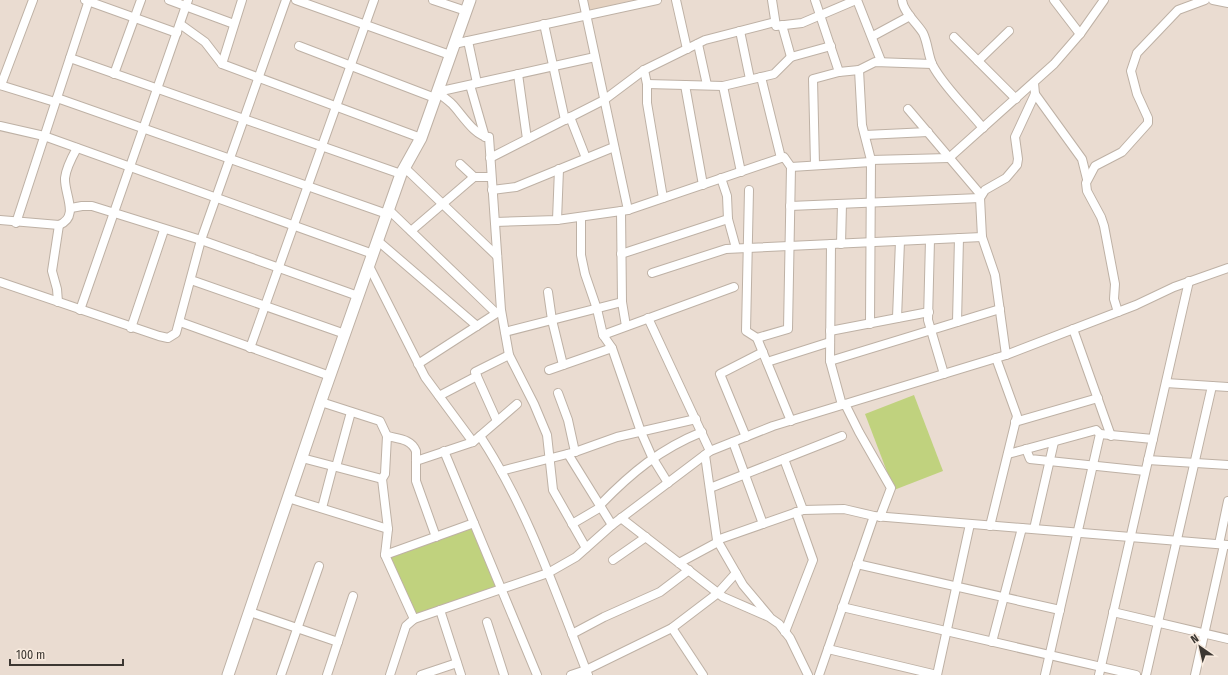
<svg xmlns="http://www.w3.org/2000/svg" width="1228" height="675" viewBox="0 0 1228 675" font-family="'Fira Sans Condensed',sans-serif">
	<rect width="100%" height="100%" fill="#eadcd1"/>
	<!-- built -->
	<path fill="#e5d2c1" d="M588,0H634L590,10Z"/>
	<!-- green -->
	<g fill="#c0d27e">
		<path d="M914,395L943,471L894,490L865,414Z"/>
		<path d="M473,526L497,588L415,617L387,556Z"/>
	</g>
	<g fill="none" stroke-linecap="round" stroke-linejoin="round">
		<!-- street casing -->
		<g stroke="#beb1a5" stroke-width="10">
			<g id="street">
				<path d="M85,0L177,33"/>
				<path d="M169,0L234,24"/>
				<path d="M296,0L450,55"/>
				<path d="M433,0L466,11"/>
				<path d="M583,0L628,210"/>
				<path d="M676,0L687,49"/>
				<path d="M772,0L776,26L802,23L856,0"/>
				<path d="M815,0L839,72"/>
				<path d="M857,0L881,61"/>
				<path d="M902,0C903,12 917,23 923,33C928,43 928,56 933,66C945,88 967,108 983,128"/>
				<path d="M1054,0L1080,34"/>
				<path d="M1213,0L1228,3"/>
				<path d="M180,24L205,42L222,64L421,138"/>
				<path d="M544,24L565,120"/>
				<path d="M782,25L791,57"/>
				<path d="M740,31L750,79"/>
				<path d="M873,36L910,16"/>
				<path d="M954,37L1016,99"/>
				<path d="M468,41L477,83"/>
				<path d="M454,44L657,0"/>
				<path d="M698,44L707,85"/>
				<path d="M299,46L435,98"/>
				<path d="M70,58L401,174"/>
				<path d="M978,61L1009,31"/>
				<path d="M222,64L242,0"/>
				<path d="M644,70L647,84V103L663,198"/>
				<path d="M859,70L862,125L871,160L870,324"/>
				<path d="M114,74L141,0"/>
				<path d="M518,74L527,139"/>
				<path d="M761,77L781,158"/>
				<path d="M647,84L723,86L774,74L791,57L831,46"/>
				<path d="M0,85L55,102"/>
				<path d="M1,85L33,0"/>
				<path d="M470,85L485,137"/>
				<path d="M685,85L703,185"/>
				<path d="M723,86L741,172"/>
				<path d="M437,92C442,96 448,100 452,104C461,113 475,137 489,137L501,310L509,355L534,404L547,435L553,490L586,548"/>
				<path d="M437,92L595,57"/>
				<path d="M1035,94L1082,159L1087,179"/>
				<path d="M57,98L387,214"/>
				<path d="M908,109L981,195"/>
				<path d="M570,117L586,158"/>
				<path d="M0,126L44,136L373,254"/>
				<path d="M865,135L928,132"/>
				<path d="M490,158L604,100L644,70L705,40L775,22"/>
				<path d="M871,160L949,158L1054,64L1080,34L1104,0"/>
				<path d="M460,164L474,177"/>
				<path d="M815,165L813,79L839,72L859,70L875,62L932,64"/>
				<path d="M791,167L871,162"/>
				<path d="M405,168L497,256"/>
				<path d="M721,178L727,196L728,219L736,248"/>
				<path d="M492,190L516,187L614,147"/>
				<path d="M749,190L746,331L757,338L791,421"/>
				<path d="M790,206L980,198"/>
				<path d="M71,208L82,206H92L201,240L358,296"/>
				<path d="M389,210L496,313"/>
				<path d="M621,211L622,302L626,326"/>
				<path d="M581,217V255L585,274L597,309L603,335L612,348L641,432L652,457L668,483"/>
				<path d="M0,220L59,225C80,217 64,194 65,178C66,168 72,157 77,148"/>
				<path d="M557,220L559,169"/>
				<path d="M495,222L557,220L628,210L784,157L791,167L788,329L757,338"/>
				<path d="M16,223L89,0"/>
				<path d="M411,231L474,177H491"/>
				<path d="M930,240L928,320L944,374"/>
				<path d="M378,241L477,326"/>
				<path d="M831,244L830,361L842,405"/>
				<path d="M841,244L842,204"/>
				<path d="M621,254L728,219"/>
				<path d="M369,266L425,377L473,442"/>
				<path d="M652,273L726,249L982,237"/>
				<path d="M191,280L345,334"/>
				<path d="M0,282L159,336L168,338L176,333L201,240L286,0"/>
				<path d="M548,292L552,320L563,365"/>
				<path d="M58,302L57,289L52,271L59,225"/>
				<path d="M80,310L188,0"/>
				<path d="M1118,312L1114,299L1115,284L1104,226L1101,217L1087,191L1086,183L1095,166L1122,152L1148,123V118L1137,94L1131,71L1137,53L1178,10L1205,0"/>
				<path d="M648,318L710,451"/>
				<path d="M897,318L900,241"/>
				<path d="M180,322L330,376"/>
				<path d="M957,322L959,238"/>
				<path d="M131,328L164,230"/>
				<path d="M1073,329L1111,436"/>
				<path d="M830,331L929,312"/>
				<path d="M505,332L622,302"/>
				<path d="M603,335L734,287"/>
				<path d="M250,348L374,0"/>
				<path d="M1006,355L995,275L982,237L980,198L985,190L1006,178L1017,165L1018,159L1015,137L1035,94L1034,83"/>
				<path d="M830,361L1000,309"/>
				<path d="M767,362L830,342"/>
				<path d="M418,364L500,311"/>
				<path d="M549,370L612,348"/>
				<path d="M1166,383L1228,387"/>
				<path d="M558,393L568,420L575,452"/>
				<path d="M439,396L477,376"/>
				<path d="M321,402L380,421L387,436L385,474L382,479L388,529L385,555L414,619"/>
				<path d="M845,404L859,432L891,488L880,517"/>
				<path d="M497,421L475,372L509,355"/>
				<path d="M1015,422L1098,398"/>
				<path d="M387,436C399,439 411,439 416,451V481L436,537"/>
				<path d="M480,436C528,509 556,594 588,675"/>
				<path d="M746,437L720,374L763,352"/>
				<path d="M733,442L763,524"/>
				<path d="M1026,449L1030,459L1145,471"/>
				<path d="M444,451L537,675"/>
				<path d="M568,454L612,525"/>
				<path d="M1008,454L1096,430L1100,434L1153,439"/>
				<path d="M705,455L717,540L743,585L769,616"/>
				<path d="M302,458L382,479"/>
				<path d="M784,459L803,510"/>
				<path d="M1148,460L1228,465"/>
				<path d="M416,461L473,442L517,404"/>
				<path d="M336,467L351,412"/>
				<path d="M501,471L575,452L617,437L696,419"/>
				<path d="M710,488L842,436"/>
				<path d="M288,498L388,529"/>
				<path d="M600,505C631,473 660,449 702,432"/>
				<path d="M322,508L333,466"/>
				<path d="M621,518L723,597L769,617L779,624L790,638L808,675"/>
				<path d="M572,524L601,507"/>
				<path d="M990,526L1017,416L996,358"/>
				<path d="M1034,529L1054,442"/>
				<path d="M717,540L803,510L844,509L874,516L1228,545"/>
				<path d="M1219,544L1228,501"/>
				<path d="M385,555L474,523"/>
				<path d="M613,560L646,537"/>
				<path d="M679,563L718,542"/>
				<path d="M857,564L1060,610"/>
				<path d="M842,607L1136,675"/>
				<path d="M440,610L461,675"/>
				<path d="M250,612L338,642"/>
				<path d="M1113,612L1228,639"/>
				<path d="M487,622L504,675"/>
				<path d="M672,628L703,675"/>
				<path d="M785,632L813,560L796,512"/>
				<path d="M572,634L604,617L660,592L689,570"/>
				<path d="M992,642L1022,528"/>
				<path d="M828,649L937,675"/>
				<path d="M281,675L319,566"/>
				<path d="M327,675L353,596"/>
				<path d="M390,675L406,626L414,619L548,573L576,557L612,525L710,451L773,426L1006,355L1136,305L1174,287L1228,268"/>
				<path d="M421,675L457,663"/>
				<path d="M571,675L586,670L672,628L718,593L736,573"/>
				<path d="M819,675L874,516"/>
				<path d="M937,675L970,524"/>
				<path d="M1045,675L1100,434"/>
				<path d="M1099,675L1189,281"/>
				<path d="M1146,675L1212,386"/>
				<path d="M1195,675L1224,545"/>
			</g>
		</g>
		<!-- secondary casing -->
		<g stroke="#beb1a5" stroke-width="13">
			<path id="secondary" d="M228,675L322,398L401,174L421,138L470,0"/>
		</g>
		<!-- street -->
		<use href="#street" stroke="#fff" stroke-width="8"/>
		<!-- secondary -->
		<use href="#secondary" stroke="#fff" stroke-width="11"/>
	</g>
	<!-- north arrow -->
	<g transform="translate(1200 647) rotate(326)" stroke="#f7eade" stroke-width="3" paint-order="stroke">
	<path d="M0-3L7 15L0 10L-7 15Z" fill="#3c3732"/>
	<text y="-6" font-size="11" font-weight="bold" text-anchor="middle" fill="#3c3732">N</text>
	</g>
	<!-- scale -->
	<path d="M10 659v6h113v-6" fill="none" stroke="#3c3732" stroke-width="2"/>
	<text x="16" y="659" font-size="12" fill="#3c3732" stroke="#f7eade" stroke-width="3" paint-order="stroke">100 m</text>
</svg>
